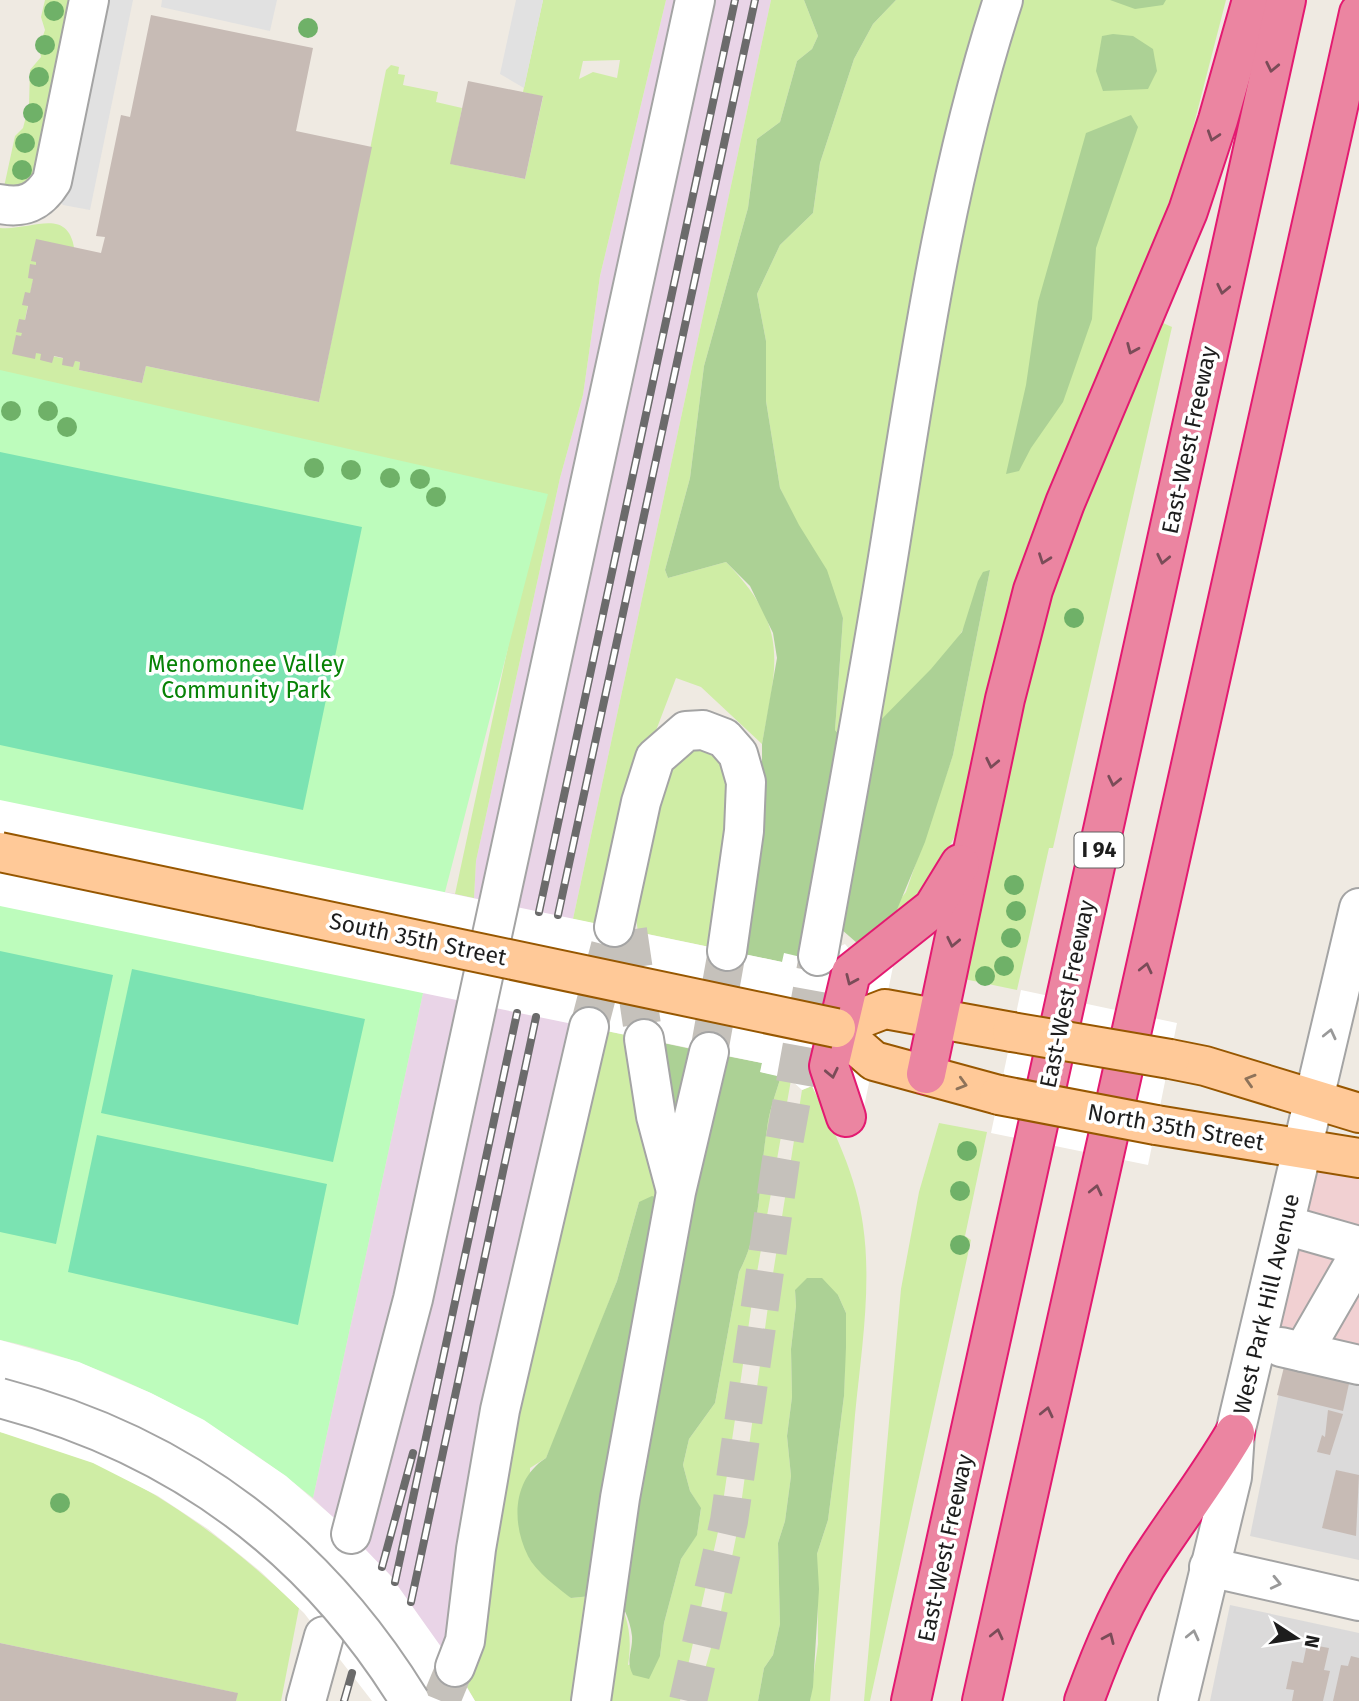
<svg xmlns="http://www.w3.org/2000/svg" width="1359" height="1701" viewBox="0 0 1359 1701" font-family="'Fira Sans',sans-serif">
	<rect width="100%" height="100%" fill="#efeae2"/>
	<!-- residential -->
	<g fill="#dbdada">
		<path d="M1288,1349L1359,1365V1560L1250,1536Z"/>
		<path d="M1230,1605L1359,1633V1701H1210Z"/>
	</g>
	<!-- commercial -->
	<path fill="#f1d0d2" d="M1303,1148L1359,1158V1365L1258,1342Z"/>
	<!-- industrial -->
	<path fill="#e9d4e7" d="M666,0H771L573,919L598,1029L467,1687L390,1575L313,1498L445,892L474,897L476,861L560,478L583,395L600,276Z"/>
	<!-- grass -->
	<g fill="#cfeda5" fill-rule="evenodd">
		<path d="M45,0H72L36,174L24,188L4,187L15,136L23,128L29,105L30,70L41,57L39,47L45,30L41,17Z"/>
		<path d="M543,0H666L600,276L583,395L560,478L476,861L474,898L455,894L541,493L519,488L0,800V228C33,231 70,204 75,254L40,246L19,349L80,362L79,370L142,383L146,366L319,402L386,70L391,65L399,67L398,74L405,75L403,85L438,92L436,102L462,108L451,164L525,179L543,97L523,92ZM620,60L617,78L593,72L579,79L583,61Z"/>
		<path d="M771,0H804L818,36L812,49L797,61L780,122L757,139L748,208L704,366L690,478L665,570L668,578L726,562C790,628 777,662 762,744L701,687L676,678L652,741L606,926L573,919Z"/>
		<path d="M896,0H994L849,747L835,730L843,618L780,488L766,401V341L757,294L780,245L813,213L820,163L854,59L873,24Z"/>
		<path d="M1011,0H1226L1178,186L1020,574L1001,635L958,830L939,867L921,893L876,931L906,892L953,755L990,570C969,590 974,612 961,633C937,671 899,702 868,733L945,274Z"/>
		<path d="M1163,323L1172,327L1053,848H1049L1017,990L964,979L1032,648C1066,536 1113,429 1163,323Z"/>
		<path d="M696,748L717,753L729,770L719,949L638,932L633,898L666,774L682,755Z"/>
		<path d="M597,1029L635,1037L665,1216L639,1202L617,1281L564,1417L546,1458L530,1468L529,1558L571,1598L591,1596L582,1701H475L467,1687L476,1620Z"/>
		<path d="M781,1076L791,1080L753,1295L720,1523L680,1701H602L613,1587C627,1615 633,1633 628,1665L660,1656L664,1623L681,1559L697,1534L701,1509L690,1491L683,1465L689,1439L715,1403L739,1272C762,1230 759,1175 767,1128C769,1111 776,1093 781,1076Z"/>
		<path d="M812,1086C833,1128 857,1177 863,1225C872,1287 861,1353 855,1415C847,1511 838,1606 830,1701H810L818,1644L817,1554L828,1520L844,1396L846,1313L838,1295L795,1291L796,1306L791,1349L792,1397L787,1436L791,1476L785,1521L778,1543L780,1624L773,1655L764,1668L758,1701H696L720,1616L738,1527L769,1299L802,1090Z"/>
		<path d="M939,1123L987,1132L965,1236L971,1240L870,1701H864L901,1289L919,1192Z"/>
		<path d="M0,1432C117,1457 214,1527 299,1608L281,1701H236L237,1693L0,1643Z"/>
	</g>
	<!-- forest -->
	<g fill="#acd195">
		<path d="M804,0H896L873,24L854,59L820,163L813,213L780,245L757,294L766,341V401L780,488L799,525L827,570L843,618L835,730L849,747L810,957L782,962L739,953L762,802V744L777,658L773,633L750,586L726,562L668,578L665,570L690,478L704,366L748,208L757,139L780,122L797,61L812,49L818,36Z"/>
		<path d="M1110,0H1166L1163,5L1135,9Z"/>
		<path d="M1113,34L1133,36L1153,49L1157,71L1148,89L1103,91L1096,71L1102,36Z"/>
		<path d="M1131,115L1138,127L1096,248L1092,319L1063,402L1031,448L1019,471L1006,474L1026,385L1038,302L1086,133Z"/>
		<path d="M990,570L953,755L925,842L896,912L857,943L841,929L868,733L931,669L962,632L978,581L983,572Z"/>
		<path d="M649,1040L701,1051L679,1137Z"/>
		<path d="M716,1054L762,1063L761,1072L781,1076C776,1093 769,1111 767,1129C759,1175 762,1230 739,1272L715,1403L689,1439L683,1465L690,1491L701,1508L697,1535L681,1559L664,1623L660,1656L649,1679L633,1675C625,1660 633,1651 632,1636C630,1618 621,1603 613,1587Z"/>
		<path d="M652,1196L664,1200L591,1596L571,1598C557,1587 536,1572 528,1556C511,1522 513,1479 546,1458L617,1281L639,1202Z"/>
		<path d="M807,1278H822L838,1295L846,1313V1347L844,1396L828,1520L817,1554L819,1589L813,1687L810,1701H758L764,1668L773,1655L780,1624L778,1543L785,1521L791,1476L787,1436L792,1397L791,1349L796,1306L795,1290Z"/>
	</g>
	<!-- park -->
	<path fill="#bdfcbc" d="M0,370L548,494L445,892L313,1498C224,1425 113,1364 0,1340Z"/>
	<!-- pitch -->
	<g fill="#7be3b2">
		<path d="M0,452L362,527L303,810L0,745Z"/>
		<path d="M0,951L113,975L56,1244L0,1232Z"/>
		<path d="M132,969L365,1019L333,1162L101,1113Z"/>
		<path d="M97,1135L327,1184L298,1325L68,1272Z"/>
	</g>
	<!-- parking -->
	<g fill="#e1e1e1">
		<path d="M72,0H133L90,210L63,205L36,174Z"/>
		<path d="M162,0H277L270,31L161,7Z"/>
		<path d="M516,0H543L524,88L500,74Z"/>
	</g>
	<!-- pier -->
	<g fill="#fff">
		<path d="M0,800L782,962L784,953L801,957L822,955L845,944L849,949L876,931L895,957L864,1107L831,1125L812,1086L802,1090L790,1079L760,1072L762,1063L0,906Z"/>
		<path d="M1021,990L1177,1023L1148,1165L991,1133Z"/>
		<path d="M0,1340L79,1362L151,1393L204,1420L286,1476L340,1523L390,1575L449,1658L475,1701H372L304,1613L260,1571L208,1529L158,1496L93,1463L0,1432Z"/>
	</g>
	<!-- building -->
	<g fill="#c7bbb5">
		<path d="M151,15L313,48L296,131L372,147L319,402L146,366L142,383L79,370L80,362L75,361L73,367L62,365L63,358L54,356L52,363L40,360L41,354L36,353L35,359L12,354L16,335L21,336L22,333L16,332L19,319L25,320L28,306L22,305L25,292L30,293L33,279L28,278L30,264L36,265V262L31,261L36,239L101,253L105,237L96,236L121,115L130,117Z"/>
		<path d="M468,81L543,96L525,179L450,164Z"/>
		<path d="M1285,1363L1350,1379L1343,1411L1277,1395Z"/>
		<path d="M1328,1410L1343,1414L1330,1455L1317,1452L1322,1435L1325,1437Z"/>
		<path d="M1336,1470L1359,1475L1356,1536L1322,1528Z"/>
		<path d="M0,1643L238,1693L236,1701H0Z"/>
		<path d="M1307,1644L1329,1648L1324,1670L1330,1671L1323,1701H1292L1294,1690L1286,1689L1292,1661L1303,1663Z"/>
		<path d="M1351,1656L1359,1658V1701H1333L1341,1665L1348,1666Z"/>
	</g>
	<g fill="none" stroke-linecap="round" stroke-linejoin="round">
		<!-- minor-tunnel -->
		<g stroke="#c5c1bb" stroke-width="38" stroke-dasharray="38 19" stroke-linecap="butt">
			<path d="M628,930L644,1039"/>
			<path d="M589,1027L610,946"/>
			<path d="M709,1052L727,951"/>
			<path d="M441,1701L455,1667"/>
			<path d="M688,1701L729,1521L781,1160L818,956"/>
		</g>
		<!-- minor casing -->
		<g stroke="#a4a4a4" stroke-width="42">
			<g id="minor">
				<path d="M0,204C24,209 39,202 52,181L89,0"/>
				<path d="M614,927L641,802L655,758L686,731L703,730L724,738L738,754L746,782L744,831L727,951"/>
				<path d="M818,956C843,817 869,678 891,539C920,358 946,175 1003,0"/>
				<path d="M644,1039L656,1116L675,1187"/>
				<path d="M1285,1225L1359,1246"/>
				<path d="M1281,1347L1359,1365"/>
				<path d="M1303,1352L1359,1255"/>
				<path d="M351,1534L413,1299L695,0"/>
				<path d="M1209,1567L1359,1601"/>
				<path d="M455,1667L465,1641L476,1549L500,1410L589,1027"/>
				<path d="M306,1701L324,1636"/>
				<path d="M591,1701L620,1498L676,1192L709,1052"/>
				<path d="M1178,1701L1232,1477L1235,1433L1359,908"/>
			</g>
		</g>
		<!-- major casing -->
		<g stroke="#975700" stroke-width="42">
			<g id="major">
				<path d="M1170,1059L1205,1066L1359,1113"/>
				<path d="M999,1095L874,1061L836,1028L885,1009L1012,1032"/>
				<path d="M1156,1125L1359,1158"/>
			</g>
		</g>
		<!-- highway casing -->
		<g stroke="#e31a71" stroke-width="42">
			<g id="highway">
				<path d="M926,1074L1005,699L1033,590L1065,503L1188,211L1218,120L1252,0"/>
				<path d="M846,1117L829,1066L851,973L933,908L960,864"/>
				<path d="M911,1701L1286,0"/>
				<path d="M982,1701L1359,13"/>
				<path d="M1084,1701C1103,1649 1125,1596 1157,1550C1183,1511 1211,1474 1235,1433"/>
			</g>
		</g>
		<!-- minor -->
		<use href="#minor" stroke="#fff" stroke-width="38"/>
		<!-- major -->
		<use href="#major" stroke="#ffc998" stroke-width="38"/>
		<!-- highway -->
		<use href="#highway" stroke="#eb85a1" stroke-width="38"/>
		<!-- rail casing -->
		<g stroke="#6b6b6b" stroke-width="8">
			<g id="rail">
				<path d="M539,912L735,0"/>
				<path d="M558,915L755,0"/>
				<path d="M382,1567L413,1453"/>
				<path d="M395,1582L517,1013"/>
				<path d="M411,1602L536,1017"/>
				<path d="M344,1701L352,1673"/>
			</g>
		</g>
		<!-- rail -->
		<use href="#rail" stroke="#fff" stroke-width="5" stroke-dasharray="16" stroke-linecap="butt"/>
		<!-- minor-bridge casing -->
		<g stroke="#a4a4a4" stroke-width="42" stroke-linecap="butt">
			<path id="minor-bridge" d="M0,1398C177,1444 314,1545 410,1701"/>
		</g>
		<!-- major-bridge casing -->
		<g stroke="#975700" stroke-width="42" stroke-linecap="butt">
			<g id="major-bridge">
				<path d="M0,852L836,1028"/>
				<path d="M1012,1032L1170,1059"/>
				<path d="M999,1095L1156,1125"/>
			</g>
		</g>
		<!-- minor-bridge -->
		<use href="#minor-bridge" stroke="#fff" stroke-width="38"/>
		<!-- major-bridge -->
		<use href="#major-bridge" stroke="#ffc998" stroke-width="38"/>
	</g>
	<!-- trees -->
	<g fill="#6fb168">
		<circle cx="54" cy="11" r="10"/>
		<circle cx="308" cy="28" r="10"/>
		<circle cx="45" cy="45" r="10"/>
		<circle cx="39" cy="77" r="10"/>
		<circle cx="33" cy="113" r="10"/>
		<circle cx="25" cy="143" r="10"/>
		<circle cx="22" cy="170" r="10"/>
		<circle cx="11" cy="411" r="10"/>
		<circle cx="48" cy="411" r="10"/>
		<circle cx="67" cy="427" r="10"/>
		<circle cx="314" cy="468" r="10"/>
		<circle cx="351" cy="470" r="10"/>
		<circle cx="390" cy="478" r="10"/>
		<circle cx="420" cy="479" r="10"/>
		<circle cx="436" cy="497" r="10"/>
		<circle cx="1074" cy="618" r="10"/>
		<circle cx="1014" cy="885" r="10"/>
		<circle cx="1016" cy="911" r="10"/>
		<circle cx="1011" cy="938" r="10"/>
		<circle cx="1004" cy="966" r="10"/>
		<circle cx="985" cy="976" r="10"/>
		<circle cx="967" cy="1151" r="10"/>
		<circle cx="960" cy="1191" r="10"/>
		<circle cx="960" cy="1245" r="10"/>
		<circle cx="60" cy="1503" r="10"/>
	</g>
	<!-- one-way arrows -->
	<defs><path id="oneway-chevron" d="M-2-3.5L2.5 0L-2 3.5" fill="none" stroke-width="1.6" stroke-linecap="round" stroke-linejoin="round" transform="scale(1.75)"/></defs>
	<g stroke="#7a4c58">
		<use href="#oneway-chevron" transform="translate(1272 67) rotate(102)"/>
		<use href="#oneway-chevron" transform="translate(1213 136) rotate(108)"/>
		<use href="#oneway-chevron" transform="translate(1223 289) rotate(102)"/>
		<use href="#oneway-chevron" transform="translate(1132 349) rotate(113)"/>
		<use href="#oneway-chevron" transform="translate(1044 559) rotate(110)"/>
		<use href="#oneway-chevron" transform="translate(1163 559) rotate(102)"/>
		<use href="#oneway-chevron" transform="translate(992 763) rotate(102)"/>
		<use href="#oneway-chevron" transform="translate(1114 781) rotate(102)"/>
		<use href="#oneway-chevron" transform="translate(953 942) rotate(102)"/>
		<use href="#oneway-chevron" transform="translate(1146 968) rotate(-77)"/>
		<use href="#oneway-chevron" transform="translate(851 980) rotate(114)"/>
		<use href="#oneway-chevron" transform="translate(832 1073) rotate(78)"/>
		<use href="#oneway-chevron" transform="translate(1096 1190) rotate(-77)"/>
		<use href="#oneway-chevron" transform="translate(1047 1412) rotate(-77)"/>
		<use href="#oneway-chevron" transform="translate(997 1634) rotate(-77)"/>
		<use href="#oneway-chevron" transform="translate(1109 1638) rotate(-66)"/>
	</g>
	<g stroke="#999">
		<use href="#oneway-chevron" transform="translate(1330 1034) rotate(-77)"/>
		<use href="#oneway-chevron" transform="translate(1276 1583) rotate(13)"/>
		<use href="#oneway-chevron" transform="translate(1193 1635) rotate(-77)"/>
	</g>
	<g stroke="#8e735a">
		<use href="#oneway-chevron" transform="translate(1250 1080) rotate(-163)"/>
		<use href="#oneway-chevron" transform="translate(962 1084) rotate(16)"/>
	</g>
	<g text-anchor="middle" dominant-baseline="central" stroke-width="7" stroke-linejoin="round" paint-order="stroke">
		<!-- shield labels -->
		<rect fill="#fff" stroke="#616161" stroke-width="2" x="1074.5" y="832.5" width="49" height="35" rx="5"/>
		<g font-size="21" font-weight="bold" fill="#1d1d1d">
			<text x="1099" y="850">I 94</text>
		</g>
		<!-- street labels -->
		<g font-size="23" fill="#1d1d1d" stroke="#fff">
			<text transform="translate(1189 440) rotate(-78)">East-West Freeway</text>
			<text transform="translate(418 939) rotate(12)">South 35th Street</text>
			<text transform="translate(1067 994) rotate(-78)">East-West Freeway</text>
			<text transform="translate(1176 1127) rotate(10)">North 35th Street</text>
			<text transform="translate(1266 1304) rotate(-77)">West Park Hill Avenue</text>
			<text transform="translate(945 1548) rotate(-78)">East-West Freeway</text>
		</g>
		<!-- park labels -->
		<g font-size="23" fill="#068205" stroke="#fff">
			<text x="246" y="664">Menomonee Valley<tspan x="246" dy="26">Community Park</tspan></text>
		</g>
	</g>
	<!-- north arrow -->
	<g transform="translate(1296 1638) rotate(102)" stroke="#ffffff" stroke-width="5" paint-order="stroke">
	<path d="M0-5L12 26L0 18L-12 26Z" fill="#1d1d1d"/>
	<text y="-10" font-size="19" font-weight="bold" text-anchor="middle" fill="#1d1d1d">N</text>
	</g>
</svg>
